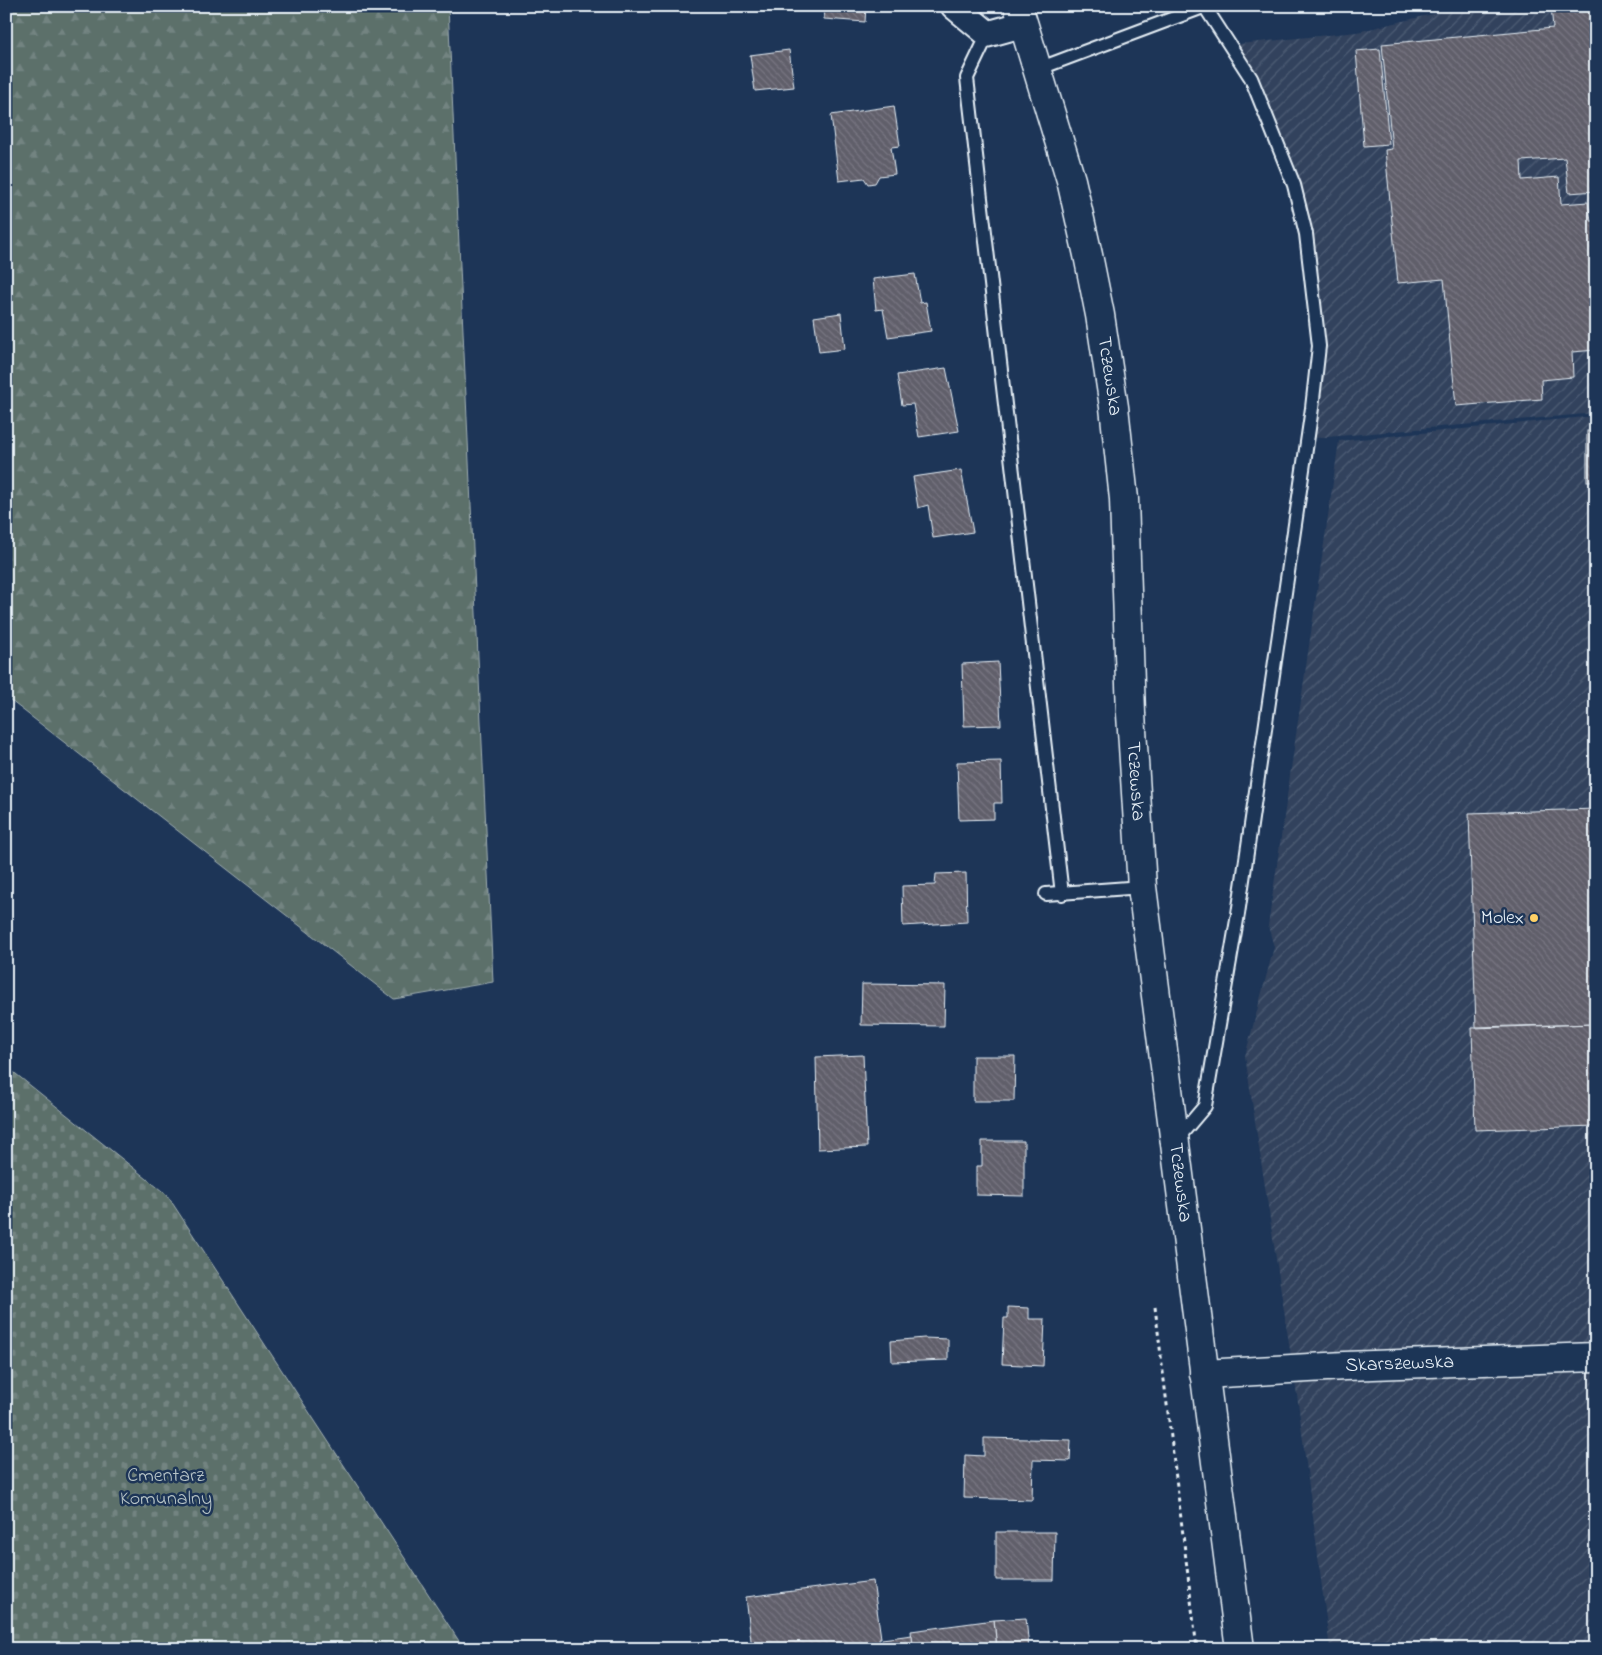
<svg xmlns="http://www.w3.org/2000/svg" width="1602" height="1655" viewBox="0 0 1602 1655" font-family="'Indie Flower',sans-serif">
	<defs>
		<pattern id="industrial-furrows" width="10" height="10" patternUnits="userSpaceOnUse" patternTransform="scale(1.25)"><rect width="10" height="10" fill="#31425d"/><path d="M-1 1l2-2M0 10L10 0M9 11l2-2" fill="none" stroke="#4f5e75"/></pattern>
		<pattern id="forest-firs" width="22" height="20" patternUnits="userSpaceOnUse" patternTransform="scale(1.25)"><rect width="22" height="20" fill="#5b6f6b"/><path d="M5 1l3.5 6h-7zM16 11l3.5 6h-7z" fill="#738481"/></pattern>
		<pattern id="cemetery-stones" width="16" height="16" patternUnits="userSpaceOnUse" patternTransform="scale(1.25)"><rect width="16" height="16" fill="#5b6f6b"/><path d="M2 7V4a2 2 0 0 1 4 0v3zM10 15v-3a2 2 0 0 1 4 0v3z" fill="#738481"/></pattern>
		<pattern id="building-back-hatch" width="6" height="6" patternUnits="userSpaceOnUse" patternTransform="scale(1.25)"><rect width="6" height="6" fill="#615f6b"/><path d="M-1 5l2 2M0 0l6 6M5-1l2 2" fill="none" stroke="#787681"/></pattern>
	</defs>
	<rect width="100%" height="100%" fill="#1d3557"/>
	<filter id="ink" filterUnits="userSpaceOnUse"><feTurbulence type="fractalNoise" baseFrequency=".02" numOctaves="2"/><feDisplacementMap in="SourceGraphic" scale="10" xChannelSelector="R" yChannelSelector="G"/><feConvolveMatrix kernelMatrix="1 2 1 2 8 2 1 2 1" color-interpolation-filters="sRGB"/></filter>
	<g filter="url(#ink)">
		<!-- industrial -->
		<g fill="url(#industrial-furrows)">
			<path d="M1466,6H1595L1596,413L1305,439L1319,289L1291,163L1229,45L1357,32Z"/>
			<path d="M1596,416V1649H1330L1298,1402L1245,1056L1274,947L1268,926L1339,441Z"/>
		</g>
		<!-- forest -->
		<path fill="url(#forest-firs)" stroke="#a2b0b2" d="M6,6H448L493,982L394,999L6,697Z"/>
		<!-- cemetery -->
		<path fill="url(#cemetery-stones)" stroke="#a2b0b2" d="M6,1066L167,1195L459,1641L474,1649H6Z"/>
		<!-- building -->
		<g fill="url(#building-back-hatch)" stroke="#e8f1f8">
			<path d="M825,6H866L865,22L824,19Z"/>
			<path d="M1551,6H1594L1596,191L1569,193L1565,158L1521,161L1522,180L1559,177L1561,204L1588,202L1591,221H1596V350L1572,352L1573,377L1541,380L1542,399L1456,406L1444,279L1398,283L1385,150L1392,149L1382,44L1553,28Z"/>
			<path d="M1380,49L1389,144L1364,146L1356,51Z"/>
			<path d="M789,50L794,87L755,91L750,55Z"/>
			<path d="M894,106L900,146L891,147L895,174L879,176L875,183L868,184L864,178L839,181L831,115Z"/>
			<path d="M915,274L920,303L926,302L931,331L888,337L883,309L876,310L873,279Z"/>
			<path d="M841,313L845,349L819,352L814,317Z"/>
			<path d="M946,368L959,431L919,437L913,404L902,405L897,375Z"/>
			<rect x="1587" y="431" width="9" height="50"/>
			<path d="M961,470L973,532L933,538L928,505L918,508L913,477Z"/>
			<path d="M998,662L1001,725L964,726L962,664Z"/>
			<path d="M1001,761L1002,803H994V819L959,820L957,762Z"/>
			<path d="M1596,809V1024L1476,1027L1469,813Z"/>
			<path d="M966,873L967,922L903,926L902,886L935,885L936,874Z"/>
			<path d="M862,984L945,985L944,1026L861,1025Z"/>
			<path d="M1596,1024V1126L1475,1130L1472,1028Z"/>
			<path d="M863,1055L867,1147L818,1149L816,1057Z"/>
			<path d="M973,1056H1015L1014,1101H973Z"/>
			<path d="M982,1141H1024V1196L976,1195V1166H982Z"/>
			<path d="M1008,1307L1029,1308V1319H1045L1043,1366L1002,1364L1004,1318H1008Z"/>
			<path d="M924,1338L948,1339V1360L892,1362L891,1341Z"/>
			<path d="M984,1438L1071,1440L1070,1461L1033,1460L1032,1500L964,1498L965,1455L984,1456Z"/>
			<path d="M996,1532H1055L1054,1580H996Z"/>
			<path d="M873,1581L881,1638H879L880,1649H752L746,1597Z"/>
			<path d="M1026,1618L1029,1649H997L994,1620Z"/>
			<path d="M994,1620L997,1649H913L911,1631Z"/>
			<path d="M912,1635L913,1649H883L882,1639Z"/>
		</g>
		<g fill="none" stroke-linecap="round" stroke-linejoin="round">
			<!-- service casing -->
			<g stroke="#e8f1f8" stroke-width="16">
				<g id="service">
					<path d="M988,34L967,78L1062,894"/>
					<path d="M1038,69L1206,6"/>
					<path d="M1046,894L1142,887"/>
					<path d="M1177,1139L1205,1106L1238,914L1312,408L1319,346L1306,234L1294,185L1251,78L1205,7"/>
				</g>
			</g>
			<!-- minor casing -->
			<g stroke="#e8f1f8" stroke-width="29">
				<path id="minor" d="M954,6L988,34L1024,24"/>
			</g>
			<!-- tertiary casing -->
			<g stroke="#e8f1f8" stroke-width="31">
				<g id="tertiary">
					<path id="s1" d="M1018,6L1071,180L1088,255L1100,315L1114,407L1124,499L1131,714L1142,887L1240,1649"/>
					<path id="s2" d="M1204,1374L1345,1366L1596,1357"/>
				</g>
			</g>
			<!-- path -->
			<path stroke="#e8f1f8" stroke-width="3" stroke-dasharray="4 4" stroke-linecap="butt" d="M1155,1307L1197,1649"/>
			<!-- service -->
			<use href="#service" stroke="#1d3557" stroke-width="12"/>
			<!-- minor -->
			<use href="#minor" stroke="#1d3557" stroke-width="25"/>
			<!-- tertiary -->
			<use href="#tertiary" stroke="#1d3557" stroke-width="28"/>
		</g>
	</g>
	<!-- markers -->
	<circle fill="#ffd166" stroke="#1d3557" stroke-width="2" cx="1534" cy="918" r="5"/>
	<g text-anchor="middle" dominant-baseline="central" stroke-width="5" stroke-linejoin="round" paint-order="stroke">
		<!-- street labels -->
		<g font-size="20" fill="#e8f1f8" stroke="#1d3557">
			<text stroke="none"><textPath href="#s1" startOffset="382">Tczewska</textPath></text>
			<text stroke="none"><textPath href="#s1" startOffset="788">Tczewska</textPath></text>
			<text stroke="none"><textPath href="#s1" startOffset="1192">Tczewska</textPath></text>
			<text stroke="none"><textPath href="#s2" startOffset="196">Skarszewska</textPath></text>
		</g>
		<!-- poi labels -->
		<g font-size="20" fill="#e8f1f8" stroke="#1d3557" text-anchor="end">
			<text x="1524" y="918">Molex</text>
		</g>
		<!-- park labels -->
		<g font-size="20" fill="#b7c4c7" stroke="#1d3557">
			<text x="166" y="1476">Cmentarz<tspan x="166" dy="23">Komunalny</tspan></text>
		</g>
	</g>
	<!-- margin -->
	<rect width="1602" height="1655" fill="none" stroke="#1d3557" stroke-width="25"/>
	<rect x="12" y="12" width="1577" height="1630" fill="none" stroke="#e8f1f8" stroke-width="2" filter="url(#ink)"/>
</svg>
